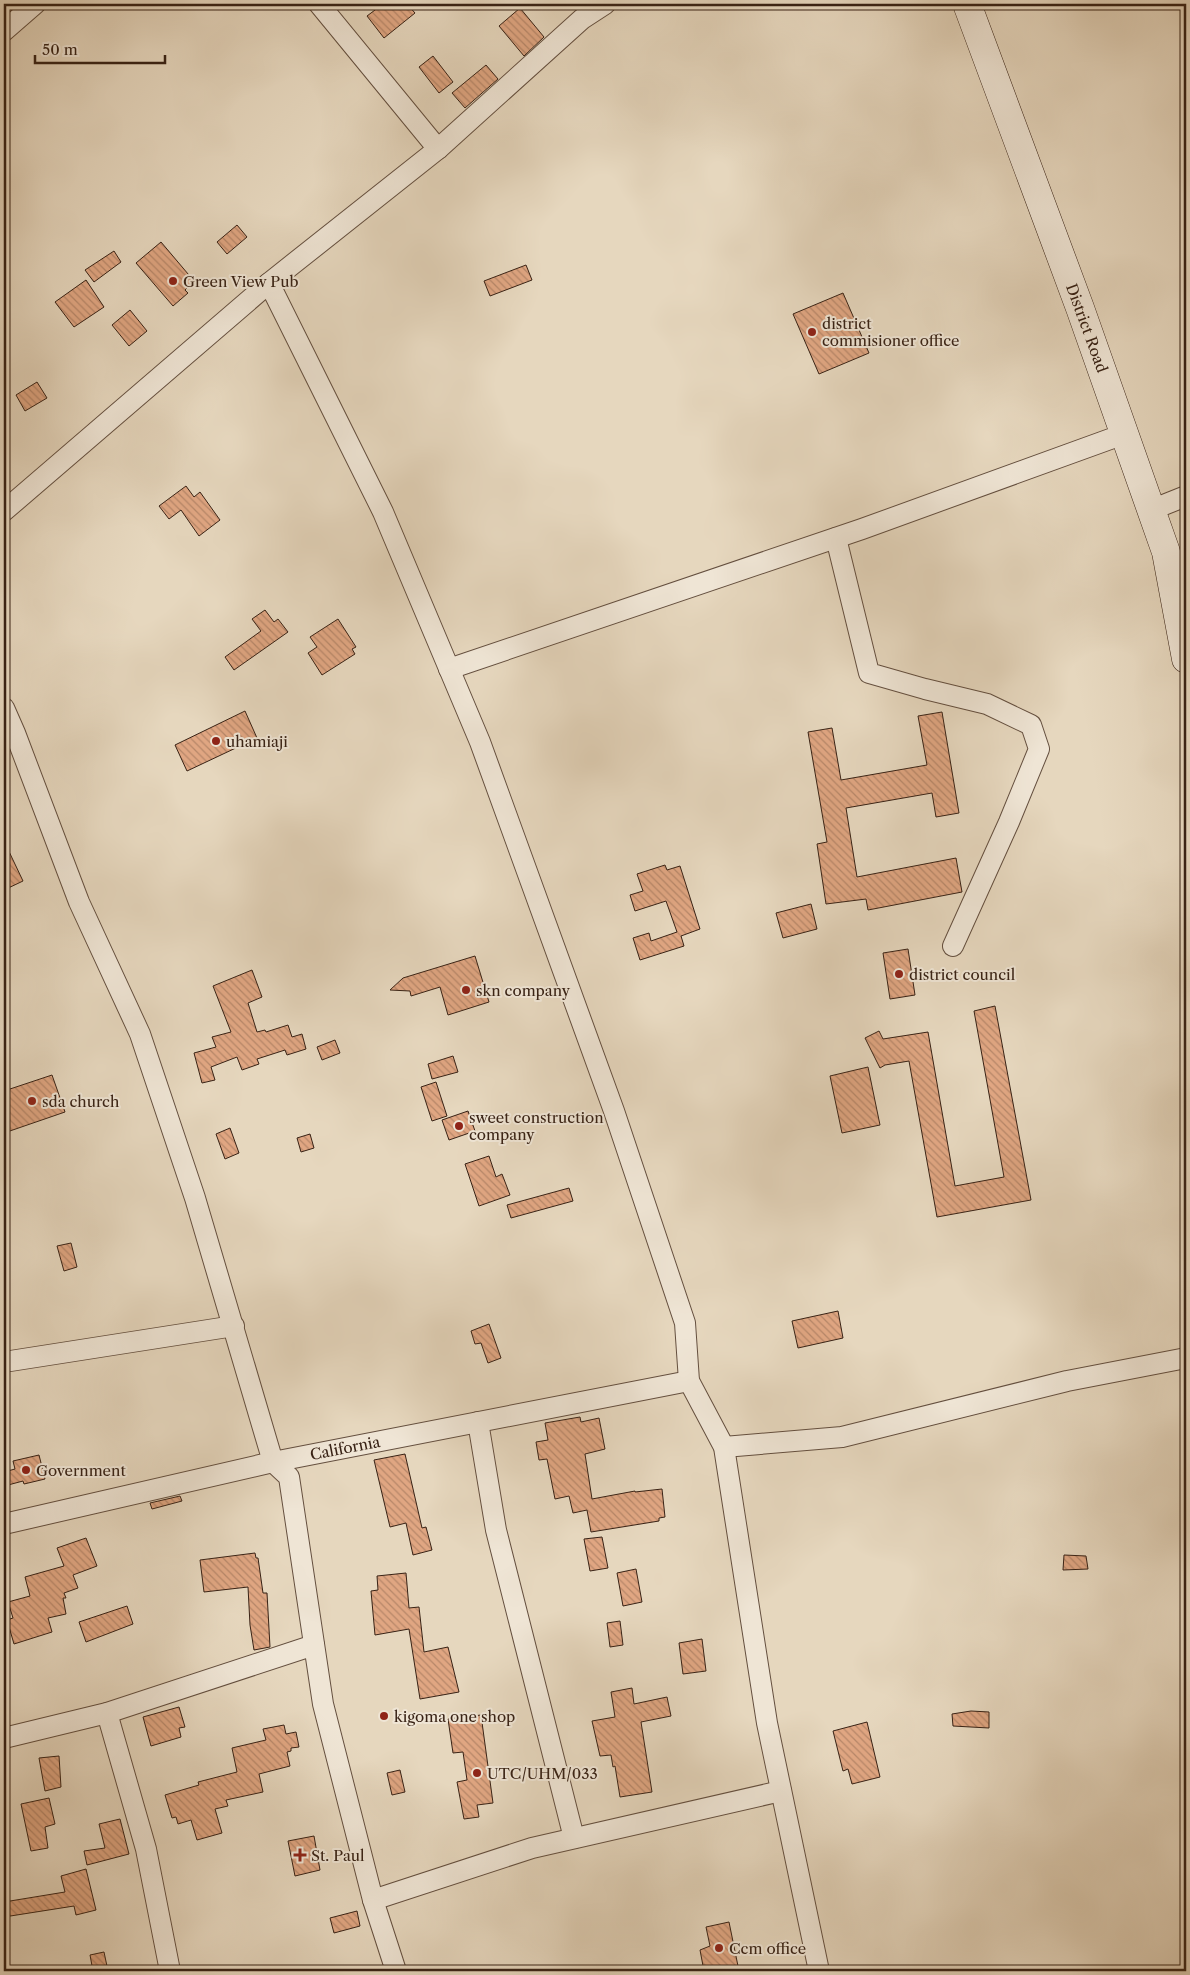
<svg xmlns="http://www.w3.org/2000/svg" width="1190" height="1975" viewBox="0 0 1190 1975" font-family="'Libre Caslon Text',serif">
	<defs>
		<pattern id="building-back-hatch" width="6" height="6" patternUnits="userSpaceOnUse" patternTransform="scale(1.25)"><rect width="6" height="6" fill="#e0a682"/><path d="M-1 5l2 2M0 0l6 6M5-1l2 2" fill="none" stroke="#b78769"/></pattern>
	</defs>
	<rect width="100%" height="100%" fill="#e6d7be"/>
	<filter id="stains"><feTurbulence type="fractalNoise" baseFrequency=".004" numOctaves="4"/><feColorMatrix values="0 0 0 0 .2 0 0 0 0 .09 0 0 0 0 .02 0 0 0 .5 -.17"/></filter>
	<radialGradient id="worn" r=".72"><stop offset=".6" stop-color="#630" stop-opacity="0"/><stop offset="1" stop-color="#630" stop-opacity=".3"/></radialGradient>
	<!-- building -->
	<g fill="url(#building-back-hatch)" stroke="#382215">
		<path d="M383,4H407L415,13L384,38L367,16Z"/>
		<path d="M520,8L544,37L524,56L499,26Z"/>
		<path d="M433,56L453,82L439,93L419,67Z"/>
		<path d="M486,65L498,79L465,108L452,93Z"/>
		<path d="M237,225L247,237L227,254L217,242Z"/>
		<path d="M161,242L194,281L185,290L188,293L173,306L136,263Z"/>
		<path d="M114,251L121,262L94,282L85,270Z"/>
		<path d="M526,265L532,280L490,296L484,281Z"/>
		<path d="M86,280L104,307L74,327L55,302Z"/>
		<path d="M843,293L869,353L819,374L793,314Z"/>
		<path d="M130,310L147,331L129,346L112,325Z"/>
		<path d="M37,382L47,398L25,411L16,395Z"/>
		<path d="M186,486L194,497L200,492L220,520L199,536L181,510L169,519L159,506Z"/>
		<path d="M265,610L274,622L278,619L288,632L234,670L225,657L261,631L252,619Z"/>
		<path d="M338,619L356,647L352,649L355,654L322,675L308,653L317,647L310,637Z"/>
		<path d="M245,711L257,738L187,771L175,745Z"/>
		<path d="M942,712L959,813L936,817L932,793L846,808L857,877L956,858L962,892L868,910L866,899L826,904L817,844L827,842L808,732L832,728L841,780L927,765L918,716Z"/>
		<path d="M4,841L23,881L4,890Z"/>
		<path d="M665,865L667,870L680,866L700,929L681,936L684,946L640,960L633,938L649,933L651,941L677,932L666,901L635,911L630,895L643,891L637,874Z"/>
		<path d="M811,904L817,929L783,938L776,913Z"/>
		<path d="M908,949L915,995L890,999L883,953Z"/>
		<path d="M475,956L489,1002L448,1015L440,987L411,996L410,991L390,990L403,978Z"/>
		<path d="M252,970L262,997L248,1003L257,1032L265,1030L266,1032L288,1025L292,1037L302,1034L306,1049L287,1055L285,1050L257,1059L259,1064L242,1070L237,1057L211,1067L215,1080L202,1083L194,1053L216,1047L212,1037L231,1032L213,986Z"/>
		<path d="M995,1006L1031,1200L937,1217L909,1061L885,1065L880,1068L865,1038L879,1031L883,1039L928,1032L955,1186L1004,1177L974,1011Z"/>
		<path d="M335,1040L340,1053L322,1060L317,1047Z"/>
		<path d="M453,1056L458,1072L432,1079L428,1064Z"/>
		<path d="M868,1067L880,1125L842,1133L830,1076Z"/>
		<path d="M52,1075L65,1112L4,1133V1091Z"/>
		<path d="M436,1082L447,1116L432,1121L421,1087Z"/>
		<path d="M468,1111L475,1131L449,1140L442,1120Z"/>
		<path d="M230,1128L239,1153L225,1159L216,1134Z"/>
		<path d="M310,1134L314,1148L301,1152L297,1138Z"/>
		<path d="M489,1156L496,1177L502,1174L510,1195L479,1206L465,1164Z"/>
		<path d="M569,1188L573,1201L511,1218L507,1205Z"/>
		<path d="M71,1243L77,1267L64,1271L57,1246Z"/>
		<path d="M838,1311L843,1338L798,1348L792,1321Z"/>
		<path d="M489,1324L501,1358L488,1363L481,1343L475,1344L471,1331Z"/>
		<path d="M580,1417L581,1422L599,1418L605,1449L585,1454L592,1499L635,1491V1492L662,1489L665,1517L659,1518V1521L591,1532L587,1510L573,1513L569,1496L555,1499L547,1459L539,1460L536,1442L548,1440L545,1423Z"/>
		<path d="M405,1454L422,1528L426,1527L432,1550L413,1555L406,1523L390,1527L374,1460Z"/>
		<path d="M39,1455L45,1479L24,1484L23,1481L8,1485L4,1472L15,1469L13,1461Z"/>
		<path d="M180,1496L182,1501L152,1509L150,1503Z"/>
		<path d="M602,1537L608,1568L590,1571L584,1539Z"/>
		<path d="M86,1538L97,1566L73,1575L78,1588L64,1593L66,1598H63L66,1614L48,1618L52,1632L14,1644L7,1620L13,1618L8,1602L30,1596L25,1577L64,1566L57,1548Z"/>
		<path d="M255,1553L256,1558H258L263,1593H267L270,1647L254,1650L250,1625L248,1587L204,1592L200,1560Z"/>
		<path d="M1064,1555L1086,1556L1088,1569L1063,1570Z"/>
		<path d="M636,1569L642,1602L623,1606L617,1573Z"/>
		<path d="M406,1573L409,1608L419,1607L424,1652L448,1647L459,1692L420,1699L409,1629L375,1635L371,1591L378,1590L377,1576Z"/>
		<path d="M127,1606L133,1624L86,1642L79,1622Z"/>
		<path d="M620,1621L623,1645L610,1647L607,1623Z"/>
		<path d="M702,1639L706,1671L683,1674L679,1643Z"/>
		<path d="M632,1688L634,1704L667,1697L671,1716L641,1722L652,1792L620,1797L615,1766L613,1767L611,1755L600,1756L592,1721L615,1717L611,1692Z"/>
		<path d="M179,1707L185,1727L179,1728L181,1737L151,1746L143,1717Z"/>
		<path d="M971,1711L989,1712V1728L953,1726L952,1714Z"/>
		<path d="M481,1715L493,1803L477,1805L479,1817L464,1819L457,1782L467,1780L463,1752L453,1753L448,1719Z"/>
		<path d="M867,1722L880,1777L852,1784L848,1769L843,1771L833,1731Z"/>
		<path d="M284,1725L286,1734L296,1732L299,1747L291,1748V1751L287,1752L290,1766L259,1774L263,1792L226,1800L228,1806L215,1809L222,1833L197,1840L191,1820L178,1824L176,1817L172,1818L165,1795L199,1785L198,1782L237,1772L232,1748L266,1740L263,1729Z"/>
		<path d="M59,1756L61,1787L45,1791L39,1758Z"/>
		<path d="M400,1770L405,1792L392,1795L387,1773Z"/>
		<path d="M49,1798L55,1824L45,1827L48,1848L31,1851L21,1804Z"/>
		<path d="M120,1819L129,1854L87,1865L84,1851L105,1848L99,1824Z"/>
		<path d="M314,1836L320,1870L295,1876L288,1841Z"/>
		<path d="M86,1869L96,1910L76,1915L74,1906L4,1917V1902L65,1892L61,1876Z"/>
		<path d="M357,1911L360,1926L334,1933L330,1918Z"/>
		<path d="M729,1922L739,1971H704L700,1950L710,1946L706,1927Z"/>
		<path d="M104,1952L108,1971H93L90,1955Z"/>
	</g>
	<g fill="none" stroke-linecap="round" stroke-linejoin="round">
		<!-- street casing -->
		<g stroke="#644f3f" stroke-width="22">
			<g id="street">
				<path d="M319,4L438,149"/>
				<path d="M4,31L35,4"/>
				<path d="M269,283L383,512L480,742L614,1111L685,1323L689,1381L724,1447L767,1723L819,1971"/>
				<path d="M1151,510L1186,496"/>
				<path d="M4,511L269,283L438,149L582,19L605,4"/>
				<path d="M836,538L869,673L925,689L987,704L1031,725L1039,749L1009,822L953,946"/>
				<path d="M449,669L862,529L1124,434"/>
				<path d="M4,708L15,733L79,902L140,1034L195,1198L273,1462L289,1477L323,1704L373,1900L396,1971"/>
				<path d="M4,1362L234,1326"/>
				<path d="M478,1422L496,1530L574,1838"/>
				<path d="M724,1447L842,1437L1067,1381L1186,1358"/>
				<path d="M4,1524L273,1462L689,1381"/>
				<path d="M107,1713L146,1849L170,1971"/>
				<path d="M4,1738L107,1713L314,1645"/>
				<path d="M373,1900L532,1848L781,1791"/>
			</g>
		</g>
		<!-- secondary casing -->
		<g stroke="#382215" stroke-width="29">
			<path id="secondary" d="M967,4L1080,308L1166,552L1186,659"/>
		</g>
		<!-- street -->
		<use href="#street" stroke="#efe5d5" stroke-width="20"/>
		<!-- secondary -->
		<use href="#secondary" stroke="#efe5d5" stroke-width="28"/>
	</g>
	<!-- markers -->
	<g fill="#8f2418" stroke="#efe5d5" stroke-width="2">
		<circle cx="173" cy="281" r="5"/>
		<circle cx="812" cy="332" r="5"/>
		<circle cx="216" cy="741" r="5"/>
		<circle cx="899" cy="974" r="5"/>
		<circle cx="466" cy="990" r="5"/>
		<circle cx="32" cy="1101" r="5"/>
		<circle cx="459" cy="1126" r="5"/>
		<circle cx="26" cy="1470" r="5"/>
		<circle cx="384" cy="1716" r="5"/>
		<circle cx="477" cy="1773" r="5"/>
		<path d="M297.5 1847.5h5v5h5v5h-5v5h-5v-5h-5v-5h5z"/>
		<circle cx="719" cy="1948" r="5"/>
	</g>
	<g text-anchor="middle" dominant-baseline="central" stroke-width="4" stroke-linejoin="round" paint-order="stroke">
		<!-- poi labels -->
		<g font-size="15" fill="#382215" stroke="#efe5d5" text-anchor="start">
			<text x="183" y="281">Green View Pub</text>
			<text x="822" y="323">district<tspan x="822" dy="17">commisioner office</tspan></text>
			<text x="226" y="741">uhamiaji</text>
			<text x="909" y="974">district council</text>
			<text x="476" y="990">skn company</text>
			<text x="42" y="1101">sda church</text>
			<text x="469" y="1117">sweet construction<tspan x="469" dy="17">company</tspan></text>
			<text x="36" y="1470">Government</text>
			<text x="394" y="1716">kigoma one shop</text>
			<text x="487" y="1773">UTC/UHM/033</text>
			<text x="311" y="1855">St. Paul</text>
			<text x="729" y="1948">Ccm office</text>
		</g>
		<!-- street labels -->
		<g font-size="15" fill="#382215" stroke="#efe5d5">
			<text transform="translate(1087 328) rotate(70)">District Road</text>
			<text transform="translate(345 1448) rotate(-11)">California</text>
		</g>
	</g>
	<!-- margin -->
	<rect width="1190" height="1975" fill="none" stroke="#e6d7be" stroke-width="20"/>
	<rect x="5" y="5" width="1180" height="1965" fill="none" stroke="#382215" stroke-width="2.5"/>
	<rect x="10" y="10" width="1170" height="1955" fill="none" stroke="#382215"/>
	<!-- scale -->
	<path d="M35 55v8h130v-8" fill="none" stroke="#382215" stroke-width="2.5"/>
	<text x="42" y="55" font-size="15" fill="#382215" stroke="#efe5d5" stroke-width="4" paint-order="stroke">50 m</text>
	<rect width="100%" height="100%" filter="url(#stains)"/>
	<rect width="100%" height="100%" fill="url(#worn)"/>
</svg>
